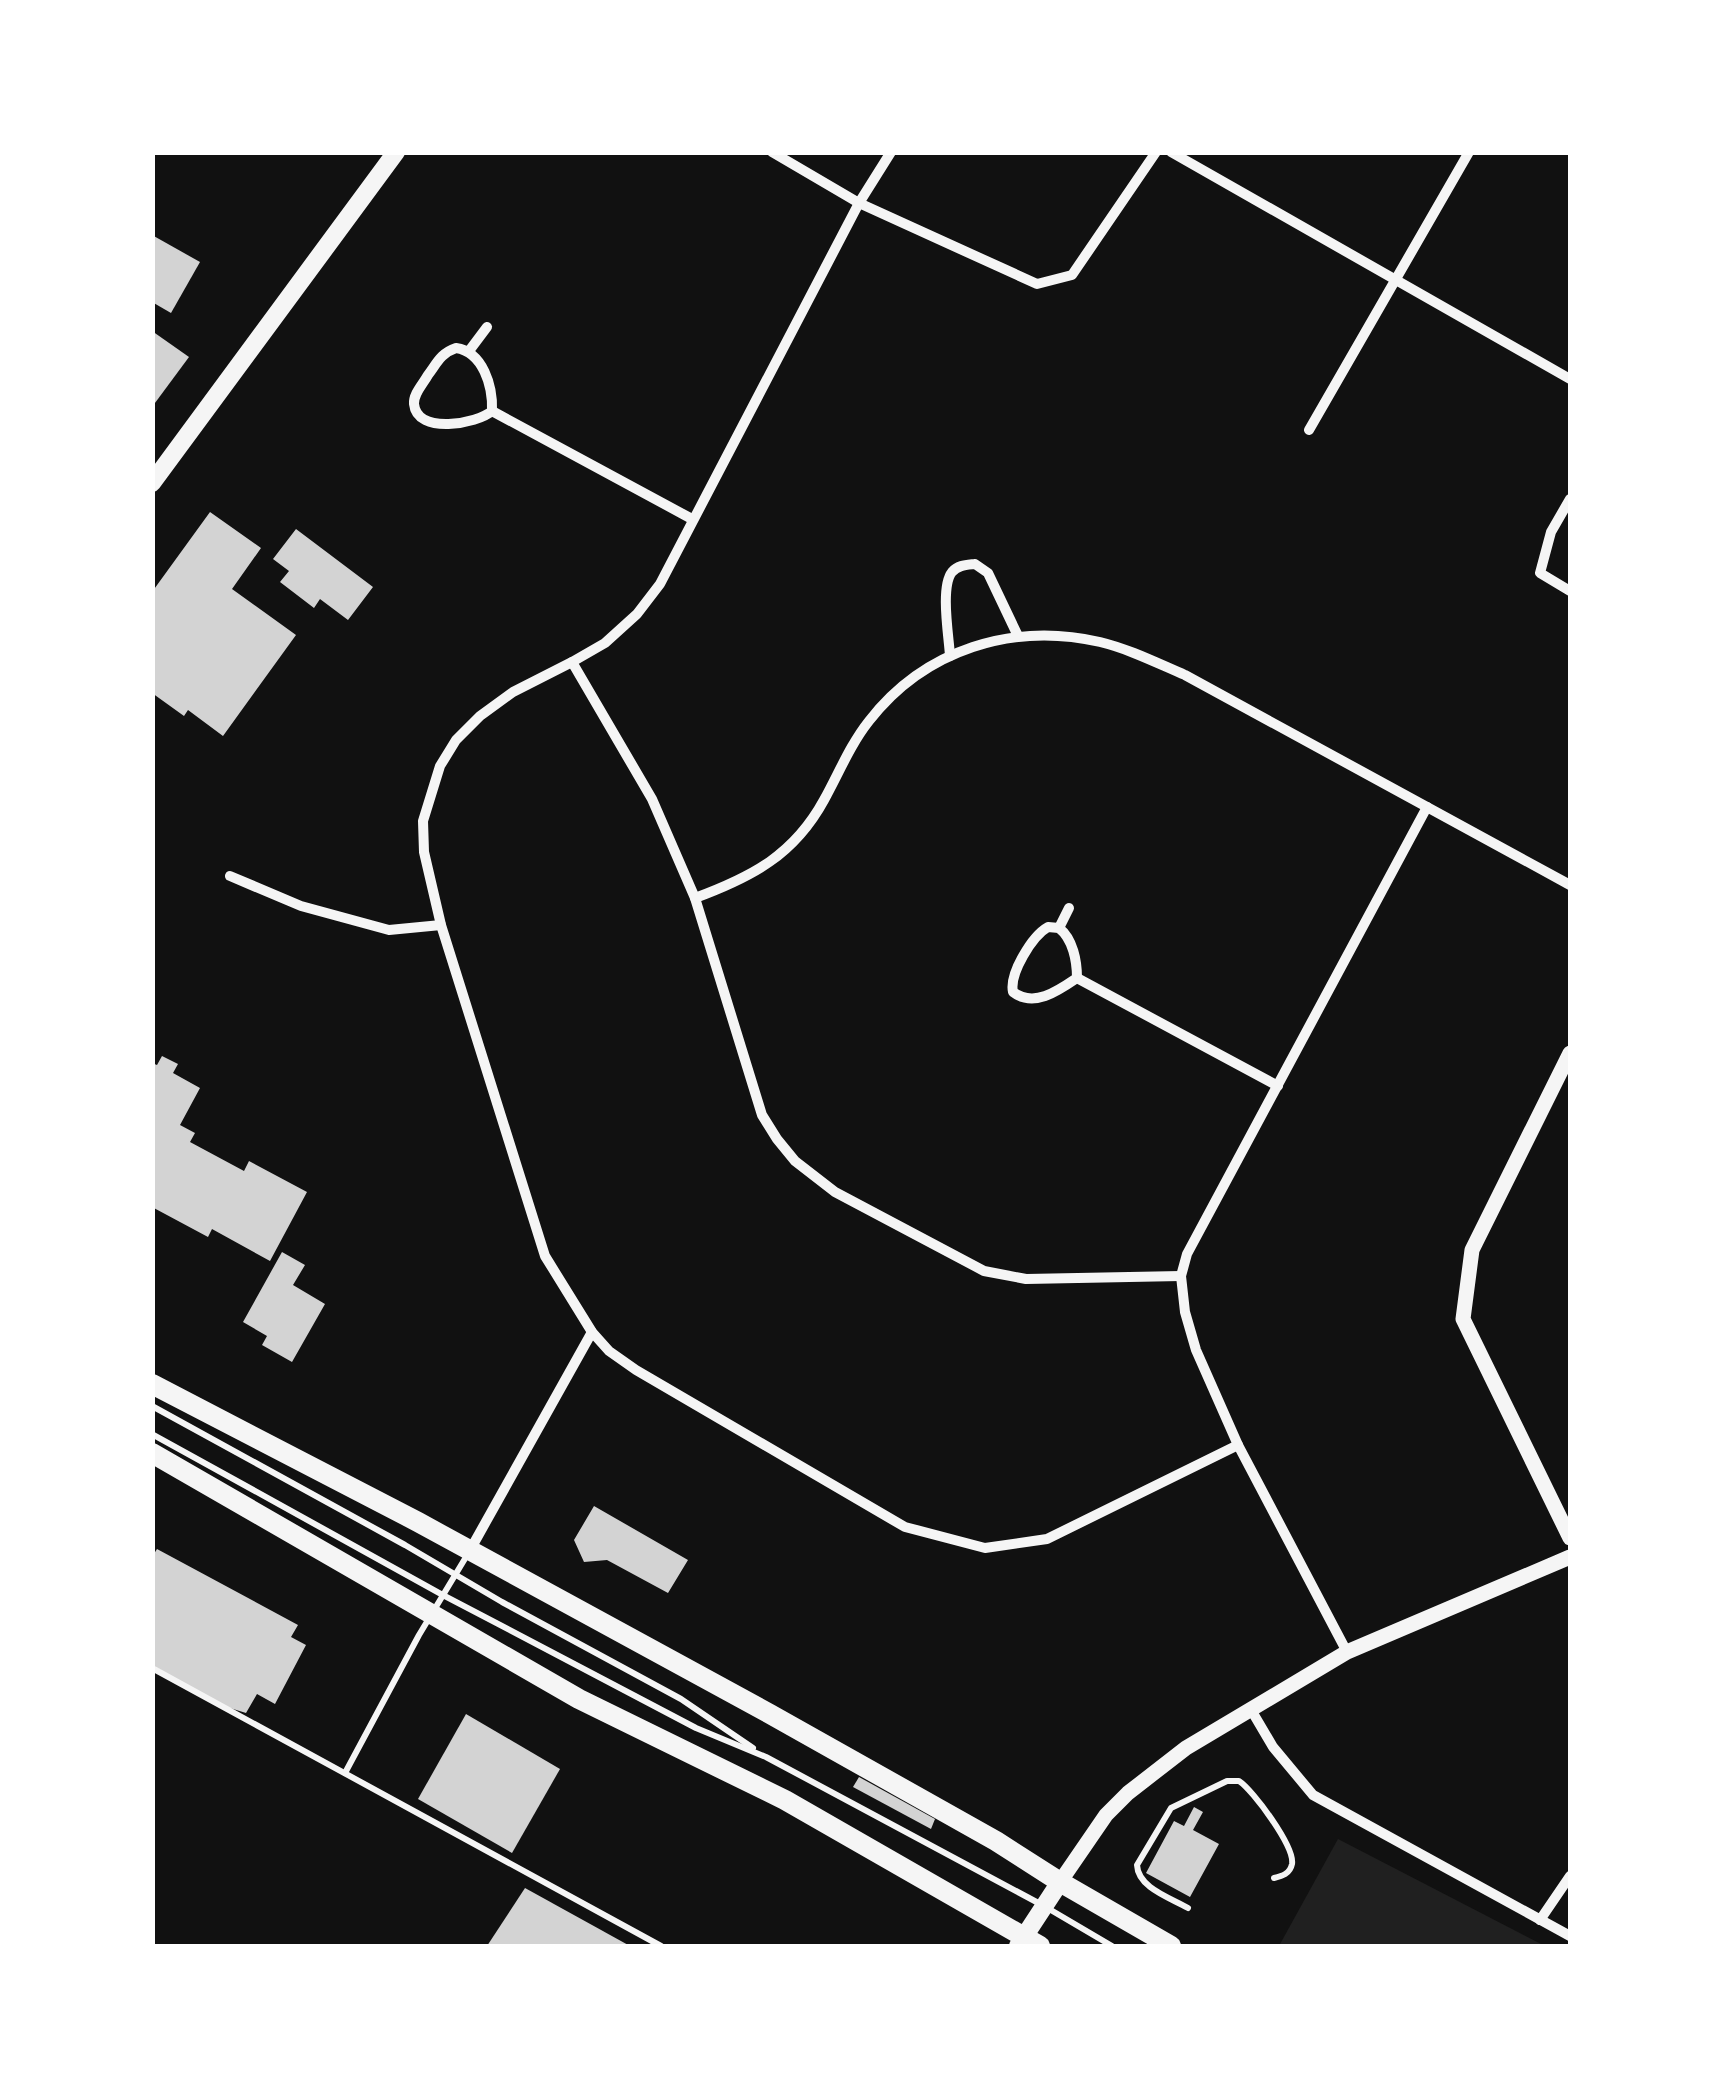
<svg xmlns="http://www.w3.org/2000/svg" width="1723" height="2099" viewBox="0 0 1723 2099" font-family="Merriweather,serif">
	<rect width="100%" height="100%" fill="#111"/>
	<!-- green -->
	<path fill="#202020" d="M1338,1839L1545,1946H1279Z"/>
	<!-- building -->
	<g fill="#d3d3d3">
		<path d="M152,235L200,262L171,313L152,302Z"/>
		<path d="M152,331L189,357L152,407Z"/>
		<path d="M210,512L261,548L232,589L296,635L223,736L188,710L184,716L152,693V592Z"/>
		<path d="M296,529L373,587L348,620L320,599L314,608L280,582L289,571L273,559Z"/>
		<path d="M162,1056L178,1064L173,1073L200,1088L180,1125L195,1133L190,1142L244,1171L249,1161L307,1192L270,1261L212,1229L208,1237L152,1207V1063L157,1065Z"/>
		<path d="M282,1252L305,1265L293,1285L325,1304L292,1362L262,1345L267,1336L243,1322Z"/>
		<path d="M594,1506L688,1560L668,1593L607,1560L584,1562L574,1540Z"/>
		<path d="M157,1549L298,1625L291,1637L306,1645L275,1704L257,1694L246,1713L217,1704L152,1665V1557Z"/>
		<path d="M466,1714L560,1769L512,1853L418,1799Z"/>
		<path d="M859,1777L935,1819L931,1829L853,1787Z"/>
		<path d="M1194,1807L1203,1812L1193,1830L1219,1844L1190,1897L1146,1873L1174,1821L1184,1826Z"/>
		<path d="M525,1888L630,1946H487Z"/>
	</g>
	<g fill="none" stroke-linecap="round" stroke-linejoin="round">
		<!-- service -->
		<g stroke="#f5f5f5" stroke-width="6">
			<path d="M152,1406L405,1545L502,1602L681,1699L753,1748"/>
			<path d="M152,1434L443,1595L696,1728L766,1757L1044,1906L1112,1946"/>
			<path d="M152,1668L661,1946"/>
			<path d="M345,1773L419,1635L469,1552"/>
			<path d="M1188,1908C1171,1898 1138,1888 1137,1865L1171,1808L1227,1781H1239C1253,1790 1295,1847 1292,1864C1290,1874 1282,1876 1274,1878"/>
		</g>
		<!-- minor -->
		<g stroke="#f5f5f5" stroke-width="10">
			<path d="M772,152L859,203L1037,284L1072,275L1156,152"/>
			<path d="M891,152L859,203L660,584L637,614L605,643L572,662L513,692L480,716L456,740L440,766L423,821L424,852L441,925L545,1256L592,1332L609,1351L636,1370L905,1527L985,1548L1047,1539L1238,1445"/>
			<path d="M1171,152L1570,379"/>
			<path d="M456,348C483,352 493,386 492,411C477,424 417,435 414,404C413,394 423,384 428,375C437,363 441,353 456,348Z"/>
			<path d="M469,351L487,327"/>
			<path d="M492,411L692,519"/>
			<path d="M1309,430L1469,152"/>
			<path d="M1570,499L1551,532L1540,573L1570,591"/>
			<path d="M950,656C949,637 940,587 952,572C958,565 966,565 975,564L988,573L1018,636"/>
			<path d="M572,662L652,799L695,898L762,1115L777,1139L795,1161L835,1192L984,1271L1026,1279L1181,1276"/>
			<path d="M230,876L301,906L389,930L441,925"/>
			<path d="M695,898C752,877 794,855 824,800C839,773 850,745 869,721C925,649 1013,622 1100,642C1129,649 1157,663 1185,675L1570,885"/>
			<path d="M1048,927L1059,928C1073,939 1077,961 1077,978C1058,991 1034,1008 1013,992C1009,974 1032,936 1048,927Z"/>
			<path d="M1059,928L1069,908"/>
			<path d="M1077,978L1278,1086"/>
			<path d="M469,1552L592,1332"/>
			<path d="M1347,1652L1238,1445L1196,1350L1185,1312L1181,1276L1187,1254L1427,807"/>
			<path d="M1250,1708L1273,1747L1313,1795L1570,1936"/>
			<path d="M1540,1920L1570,1876"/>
		</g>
		<!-- tertiary -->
		<g stroke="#f5f5f5" stroke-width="15">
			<path d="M1570,1053L1472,1250L1463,1319L1570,1538"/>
			<path d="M1060,1882L1106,1815L1128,1793L1186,1748L1347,1652L1570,1557"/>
		</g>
		<!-- secondary -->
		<g stroke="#f5f5f5" stroke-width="18">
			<path d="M152,483L396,152"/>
			<path d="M1018,1946L1060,1882"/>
		</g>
		<!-- primary -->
		<g stroke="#f5f5f5" stroke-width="20">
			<path d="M152,1384L418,1522L770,1714L996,1841L1060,1882L1171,1946"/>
			<path d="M152,1453L579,1699L785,1800L1040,1946"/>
		</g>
	</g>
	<!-- border -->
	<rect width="1723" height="2099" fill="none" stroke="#ffffff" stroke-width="310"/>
</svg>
